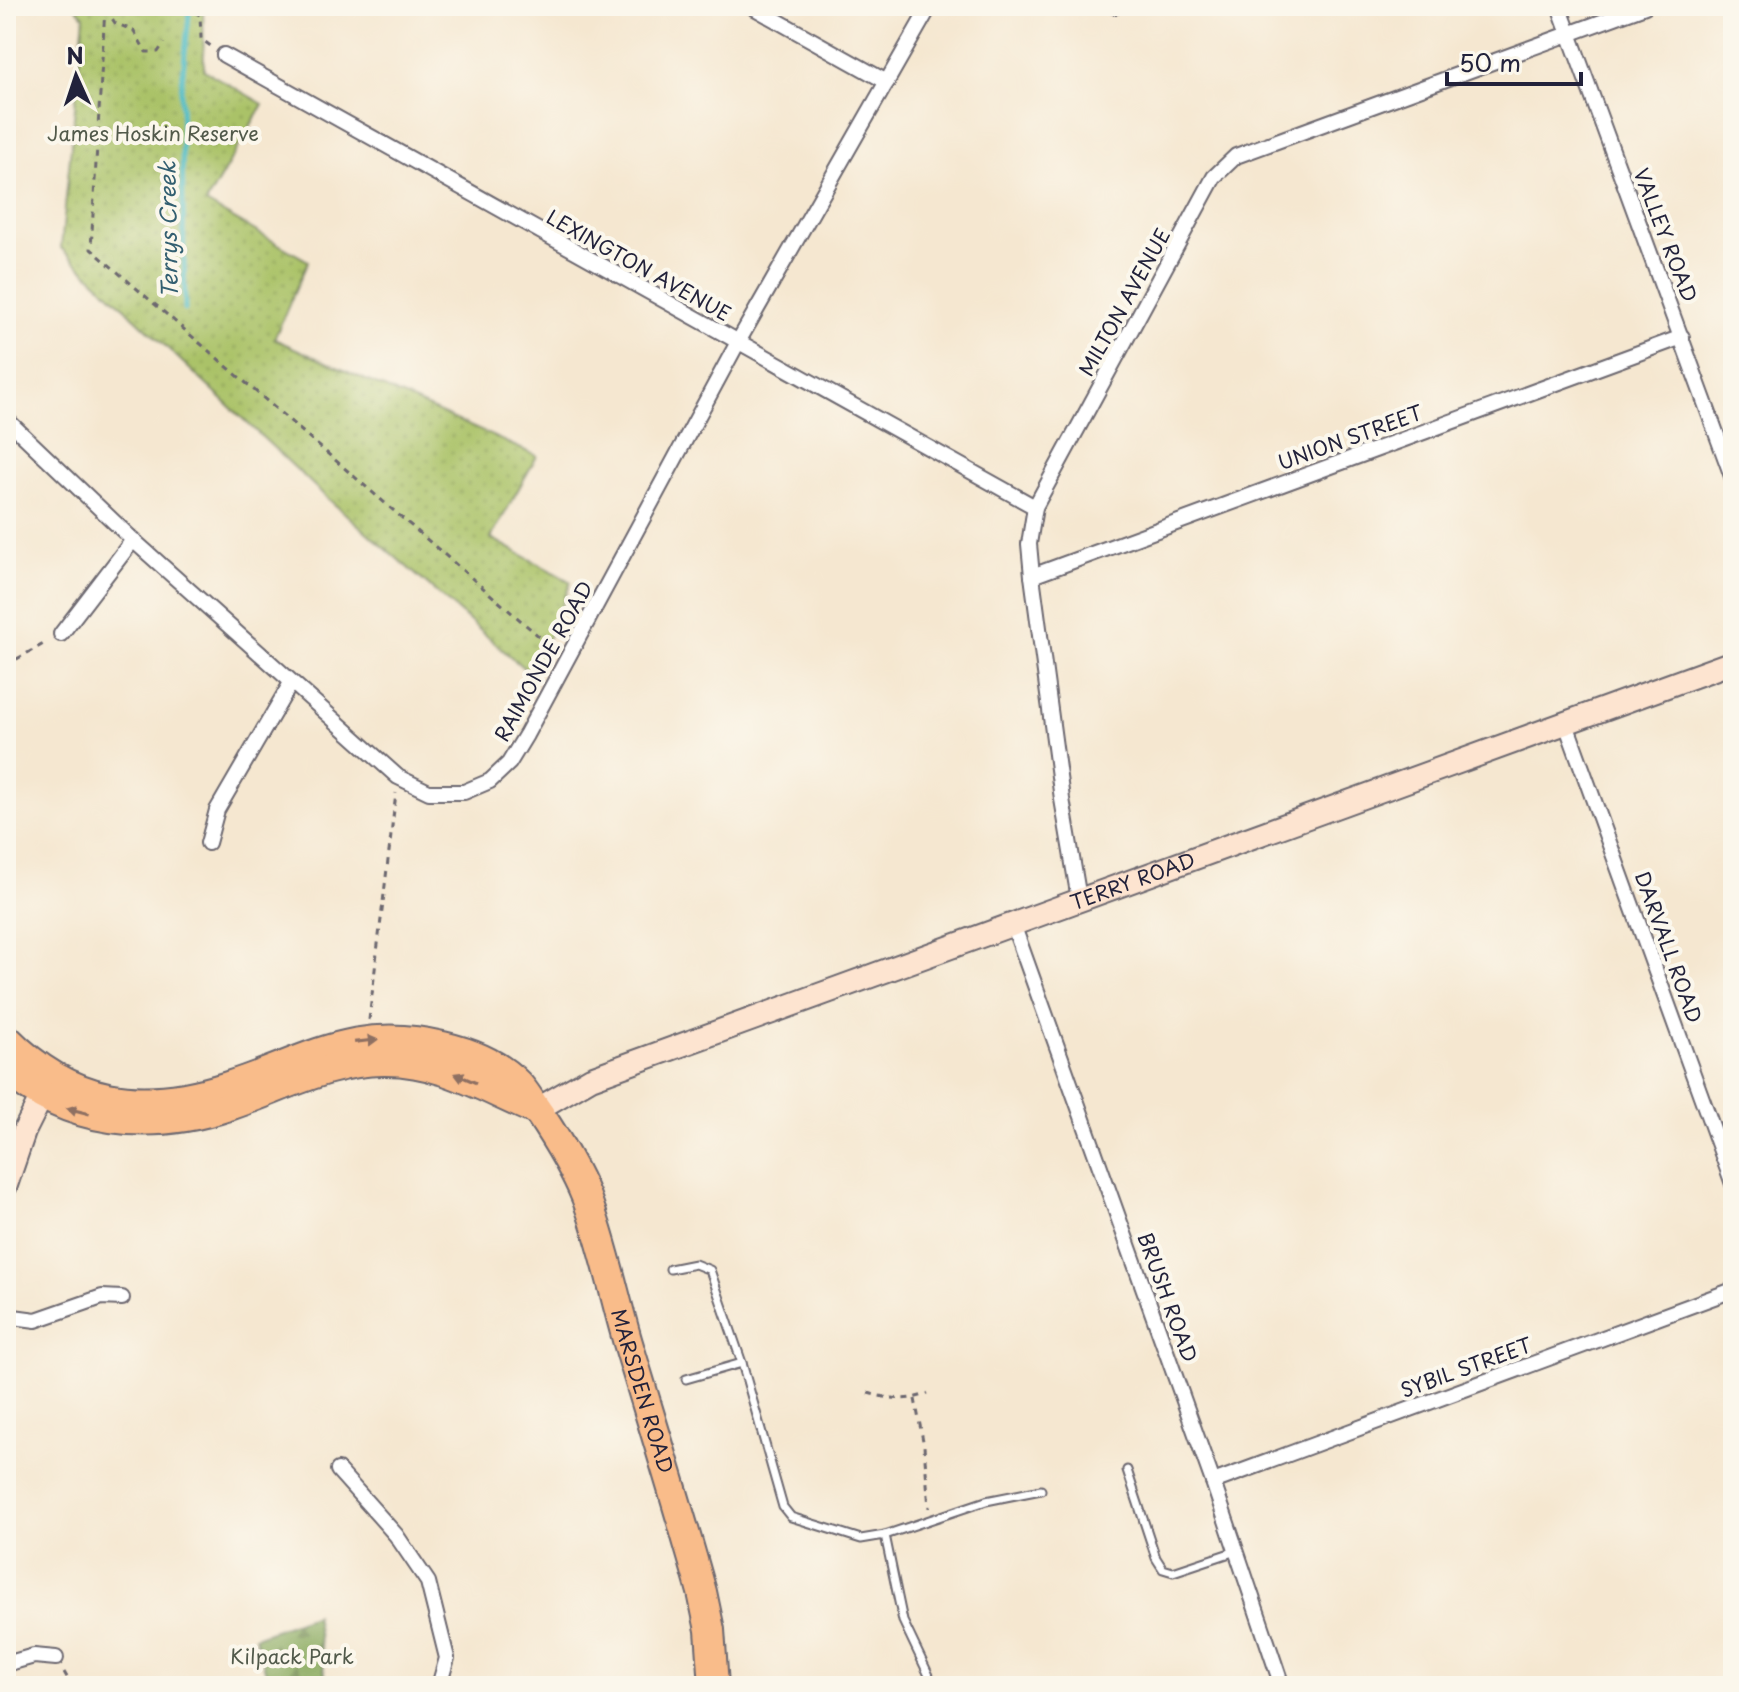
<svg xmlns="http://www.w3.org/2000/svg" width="1739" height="1692" viewBox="0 0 1739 1692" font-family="'Playpen Sans',sans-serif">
	<defs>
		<pattern id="forest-firs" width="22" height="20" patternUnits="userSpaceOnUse" patternTransform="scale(2)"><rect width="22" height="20" fill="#87a85c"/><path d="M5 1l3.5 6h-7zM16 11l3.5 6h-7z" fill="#6e884d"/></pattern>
		<pattern id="park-dots" width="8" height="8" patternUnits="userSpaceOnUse" patternTransform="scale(2)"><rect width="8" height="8" fill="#aac268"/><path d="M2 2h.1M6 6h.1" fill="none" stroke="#92a65b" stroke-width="1.8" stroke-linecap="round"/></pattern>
	</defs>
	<rect width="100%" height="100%" fill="#fbf7ec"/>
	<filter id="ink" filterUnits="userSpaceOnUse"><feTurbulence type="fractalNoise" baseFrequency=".0125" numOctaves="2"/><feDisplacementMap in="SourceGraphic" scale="16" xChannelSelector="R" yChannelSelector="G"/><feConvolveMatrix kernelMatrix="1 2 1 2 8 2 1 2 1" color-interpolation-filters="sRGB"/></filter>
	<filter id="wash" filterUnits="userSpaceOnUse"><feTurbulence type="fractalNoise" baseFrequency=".006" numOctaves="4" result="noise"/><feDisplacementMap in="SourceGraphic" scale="32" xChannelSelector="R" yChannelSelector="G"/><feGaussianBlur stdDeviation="1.8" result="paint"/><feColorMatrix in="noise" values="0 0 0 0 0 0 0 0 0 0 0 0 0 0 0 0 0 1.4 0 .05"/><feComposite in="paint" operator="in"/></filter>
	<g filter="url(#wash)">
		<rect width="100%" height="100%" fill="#f5e7d0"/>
		<!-- forest -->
		<path fill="url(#forest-firs)" stroke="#54654c" stroke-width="2" d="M315,1615L327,1686H270L255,1637Z"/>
		<!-- park -->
		<path fill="url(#park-dots)" stroke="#667252" stroke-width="2" d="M74,6H203L204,70L263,104L206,203L308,261L274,339L537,456L491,538L571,582L533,676L326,497L61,248L84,16Z"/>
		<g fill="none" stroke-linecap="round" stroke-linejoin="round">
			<!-- stream -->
			<path stroke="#4cbac3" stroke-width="5" d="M185,310L181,91L190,6"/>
		</g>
	</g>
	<g filter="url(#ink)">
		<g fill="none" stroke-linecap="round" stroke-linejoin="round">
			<!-- lane casing -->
			<g stroke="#6c676f" stroke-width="11">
				<g id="lane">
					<path d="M670,1269L695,1264L710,1270L742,1363L783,1507L791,1517L861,1539L885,1535L986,1501L1041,1490"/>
					<path d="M686,1379L742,1363"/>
					<path d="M1127,1470L1156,1558L1163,1569L1173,1572L1236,1551"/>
					<path d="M885,1535L903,1621L934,1686"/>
				</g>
			</g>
			<!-- street casing -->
			<g stroke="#6c676f" stroke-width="18">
				<g id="street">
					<path d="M751,6L887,82"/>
					<path d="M1114,6H1116"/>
					<path d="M1559,6L1733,479"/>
					<path d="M224,55L1035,507"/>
					<path d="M6,419L133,540L398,777L429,792H464L490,781L509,763L526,735L738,342L930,6"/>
					<path d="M1032,576L1682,337"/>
					<path d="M61,634L133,540"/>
					<path d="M1566,724L1733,1184"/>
					<path d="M208,843L217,810L291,683"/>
					<path d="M1079,899L1062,799L1032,576L1029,544L1035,507L1214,177L1236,156L1645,6"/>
					<path d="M1013,924L1213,1482L1282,1686"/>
					<path d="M6,1316L36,1320L102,1297L122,1298"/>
					<path d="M338,1470L396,1535L428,1582L447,1658L439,1686"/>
					<path d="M1213,1482L1733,1290"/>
					<path d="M6,1664L34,1656L56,1658"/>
				</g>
			</g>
			<!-- secondary casing -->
			<g stroke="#6c676f" stroke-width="26">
				<g id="secondary">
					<path id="s1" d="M536,1110L591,1078L1733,662"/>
					<path d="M6,1185L24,1132L42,1096"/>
				</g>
			</g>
			<!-- highway casing -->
			<g stroke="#6c676f" stroke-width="32">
				<g id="highway">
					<path id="s2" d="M6,1038C71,1104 141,1114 228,1086C307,1061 354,1024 443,1046C469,1052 499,1064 518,1084C526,1092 532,1104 539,1113C557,1140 574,1167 586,1197C604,1244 614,1295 628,1343C653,1426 679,1509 702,1592L710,1630L714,1686"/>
					<path d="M6,1068C67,1125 151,1132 229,1106C281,1089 330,1060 386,1061C442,1061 485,1089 535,1110"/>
				</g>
			</g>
			<!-- path -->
			<g stroke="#6c676f" stroke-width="3" stroke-dasharray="6 6" stroke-linecap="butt">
				<path d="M184,6L200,15L201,39L212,47"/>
				<path d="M105,8L91,249L556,651"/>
				<path d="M106,9L115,23L134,31L146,52H158L164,43"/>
				<path d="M6,665L47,642"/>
				<path d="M369,1020L396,793"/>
				<path d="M868,1393C888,1399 909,1402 928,1393"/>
				<path d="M915,1399L924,1446L929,1508"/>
				<path d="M64,1672L72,1686"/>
			</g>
			<!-- lane -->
			<use href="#lane" stroke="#fff" stroke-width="7"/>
			<!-- street -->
			<use href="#street" stroke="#fff" stroke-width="14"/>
			<!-- secondary -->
			<use href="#secondary" stroke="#fde4d0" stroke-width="22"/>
			<!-- highway -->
			<use href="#highway" stroke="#f9bc8a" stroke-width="28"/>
		</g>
		<!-- one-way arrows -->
		<defs><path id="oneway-solid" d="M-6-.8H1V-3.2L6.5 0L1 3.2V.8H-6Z" transform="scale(2)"/></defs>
		<g fill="#8e6f62">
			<use href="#oneway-solid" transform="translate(366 1041) rotate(-7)"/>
			<use href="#oneway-solid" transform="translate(465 1078) rotate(-157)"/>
			<use href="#oneway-solid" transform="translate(78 1111) rotate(-166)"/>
		</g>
	</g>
	<g text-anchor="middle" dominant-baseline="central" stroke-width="8" stroke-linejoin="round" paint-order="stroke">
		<!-- park labels -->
		<g font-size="20" fill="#525a4b" stroke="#fbf7ec">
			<text x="153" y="133">James Hoskin Reserve</text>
			<text x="292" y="1656">Kilpack Park</text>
		</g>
		<!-- street labels -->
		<g font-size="20" fill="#22223b" stroke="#fbf7ec">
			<text transform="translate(1666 235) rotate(69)">VALLEY ROAD</text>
			<text transform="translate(639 265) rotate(29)">LEXINGTON AVENUE</text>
			<text transform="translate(1124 302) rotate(-61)">MILTON AVENUE</text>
			<text transform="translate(1350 437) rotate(-20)">UNION STREET</text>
			<text transform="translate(543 661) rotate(-61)">RAIMONDE ROAD</text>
			<text stroke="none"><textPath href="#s1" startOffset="640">TERRY ROAD</textPath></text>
			<text transform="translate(1669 947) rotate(70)">DARVALL ROAD</text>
			<text transform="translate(1168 1297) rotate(70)">BRUSH ROAD</text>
			<text transform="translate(1466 1367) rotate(-20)">SYBIL STREET</text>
			<text stroke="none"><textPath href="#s2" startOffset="884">MARSDEN ROAD</textPath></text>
		</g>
		<!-- water labels -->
		<g font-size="22" font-style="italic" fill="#335f71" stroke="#fbf7ec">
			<text transform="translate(167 230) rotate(-91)">Terrys Creek</text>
		</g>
	</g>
	<!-- margin -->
	<rect width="1739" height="1692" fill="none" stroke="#fbf7ec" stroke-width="32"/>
	<!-- north arrow -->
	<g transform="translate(76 76) rotate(357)" stroke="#fbf7ec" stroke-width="6" paint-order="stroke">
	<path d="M0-6L14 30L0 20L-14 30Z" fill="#22223b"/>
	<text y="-12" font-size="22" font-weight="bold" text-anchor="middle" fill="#22223b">N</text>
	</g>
	<!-- scale -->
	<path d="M1447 72v12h134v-12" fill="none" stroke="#22223b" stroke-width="4"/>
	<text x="1459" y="72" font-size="24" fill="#22223b" stroke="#fbf7ec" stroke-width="6" paint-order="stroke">50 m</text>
</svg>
